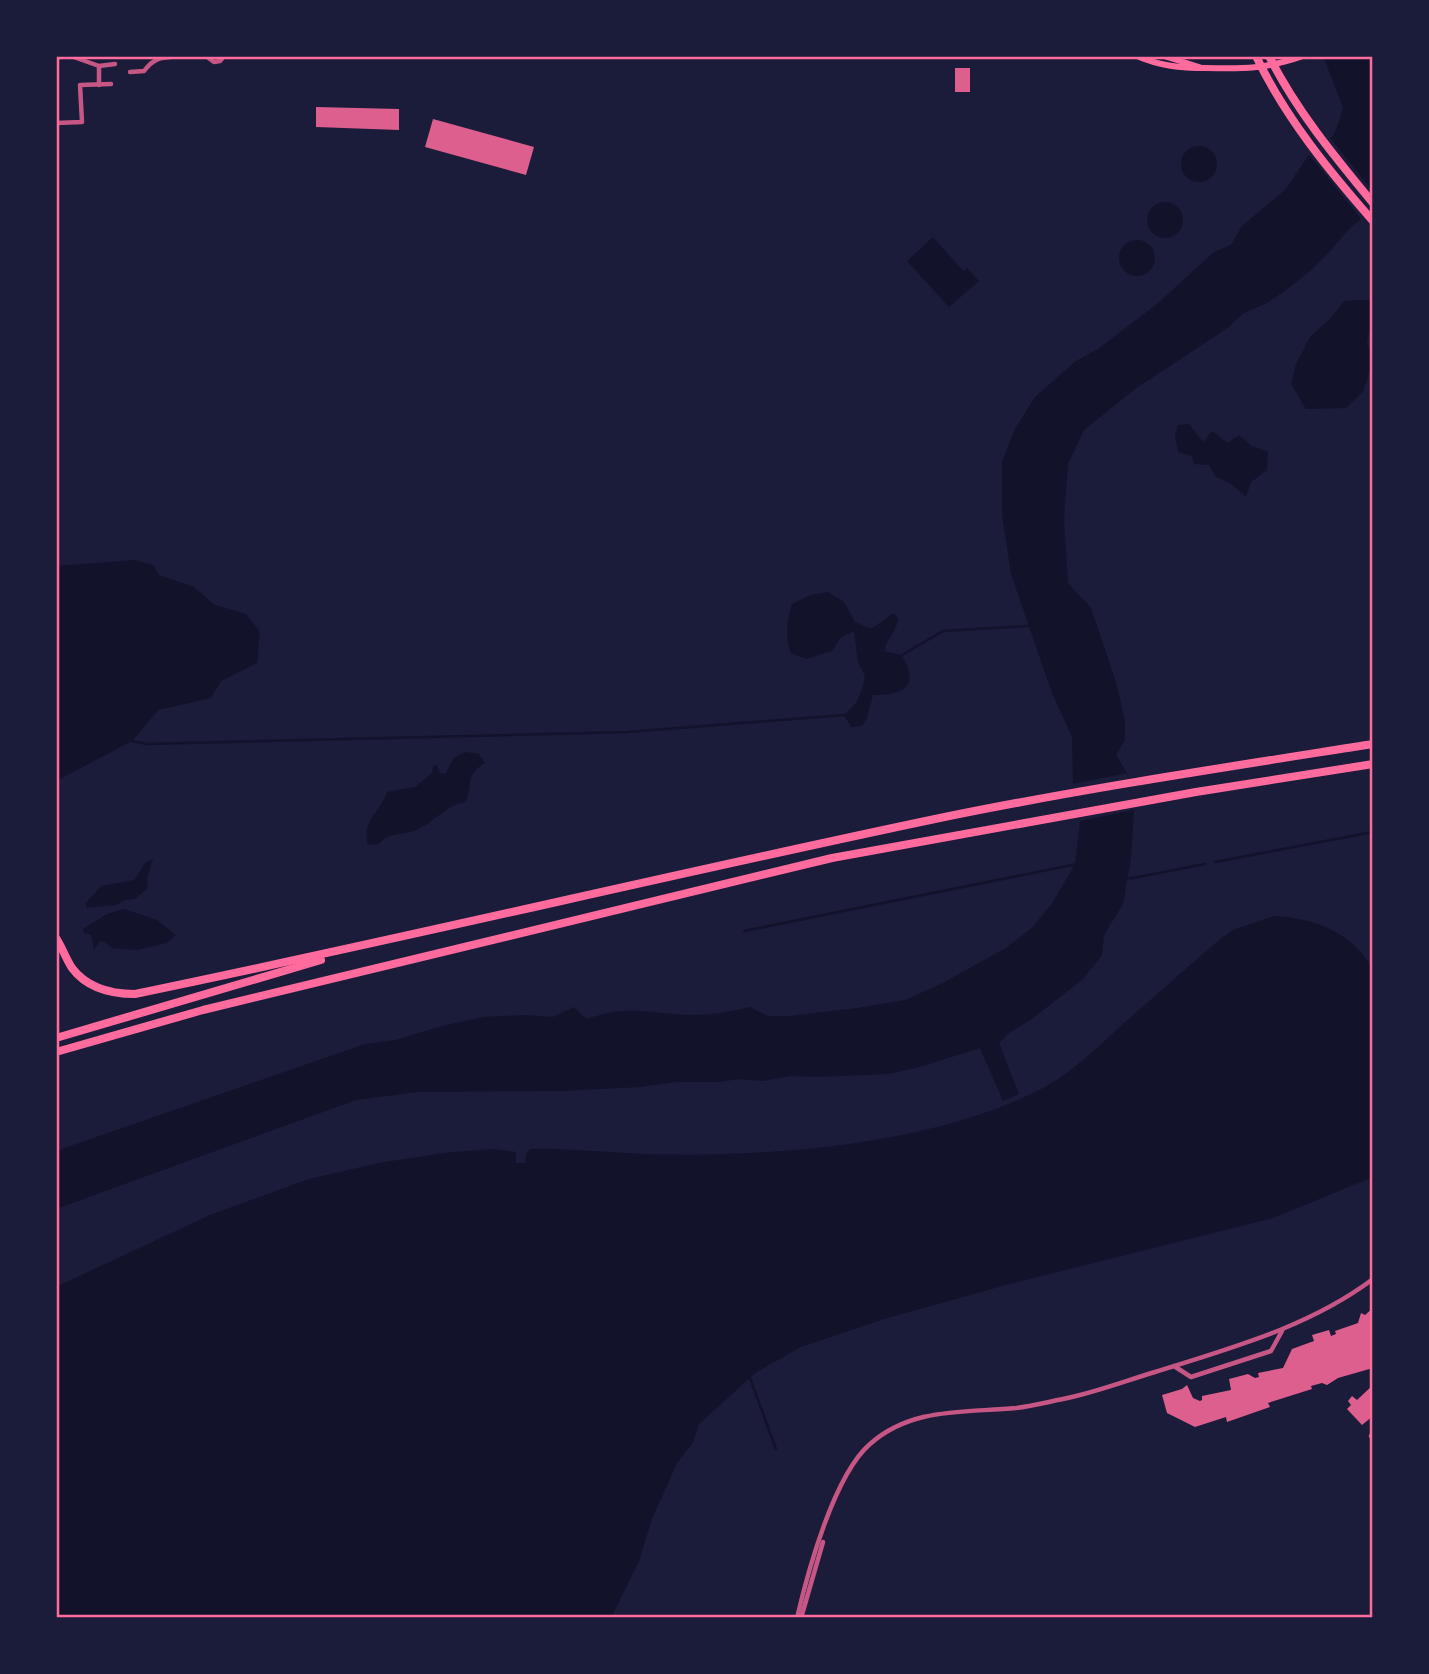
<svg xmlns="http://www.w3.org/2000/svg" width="1429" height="1674" viewBox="0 0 1429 1674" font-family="'IBM Plex Sans',sans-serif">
	<rect width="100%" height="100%" fill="#1b1b3a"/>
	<!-- water -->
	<g fill="#12122b">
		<path d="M1323,56H1373V208L1347,231L1331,250L1311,270L1289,288L1267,303L1244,313L1226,329L1135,389L1084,430L1068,464L1064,520L1068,583L1091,608L1116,682L1125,721V740L1116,755L1127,773L1134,810L1131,858L1123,904L1104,935L1102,955L1083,979L1033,1018L1009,1033L999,1043L1019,1094L1003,1101L980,1048L923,1066L889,1074L817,1077L790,1076L763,1081L740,1079L718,1082H676L640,1087L561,1091L418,1092L356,1100L56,1209V1151L365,1044L396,1040L442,1026L483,1017L527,1015L553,1017L574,1007L586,1019C595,1017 604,1013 613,1012C634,1009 653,1012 674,1014C699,1017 726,1013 750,1007L768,1016H788L858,1008L905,1000L943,983L1004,949L1032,928L1053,902L1075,864L1080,821L1073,784L1072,737L1052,693L1011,574L1002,514V462L1015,429L1035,397L1076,361L1098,349L1157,304L1213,253L1232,244L1242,226L1285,190L1309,155L1333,136L1339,122L1343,107Z"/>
		<circle cx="1199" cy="164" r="18"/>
		<circle cx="1165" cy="220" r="18"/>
		<path d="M933,237L963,271L967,268L979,281L949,307L907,261Z"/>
		<circle cx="1137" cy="258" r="18"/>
		<path d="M1362,300L1373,301L1372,320L1367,342L1373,360L1363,392L1346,408L1306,409L1291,384L1296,364L1310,337L1331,318L1344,301Z"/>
		<path d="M1189,424L1203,442L1212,431L1228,443L1239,435L1252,446L1268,452L1267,470L1251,482L1246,497L1231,484L1215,476L1209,465L1194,464L1192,456L1178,452L1175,436L1178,425Z"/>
		<path d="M135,560L153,565L159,575L194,587L215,605L246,614L260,632L257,663L221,681L211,698L158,710L132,741L56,781V566Z"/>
		<path d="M828,592L844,602L855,622L871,629L894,613L898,619C897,631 887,638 884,651L902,655C904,660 908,666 909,671C914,694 888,695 873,695L867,718L862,726L851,727L844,715L856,703L862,689L865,676L858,663L854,631L841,637L832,651L806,659L791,653C785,637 787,620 792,604L811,595Z"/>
		<path d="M465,752L479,754L485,763C463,776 475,785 465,802C443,806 431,827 410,832C397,835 388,833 379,844L368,845C361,821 381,811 387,792L415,787L432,773L433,766L437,765L440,773L445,774L454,758Z"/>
		<path d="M153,859L147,878L148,888L135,899L125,900L116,905L86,908V903L101,886L134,880L146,862Z"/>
		<path d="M124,909L157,920L176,935L167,943L137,950L112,948L105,942L100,941L94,950L91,935L84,933L83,929L107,914Z"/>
		<path d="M1274,916C1314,918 1353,932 1373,970V1177L1273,1218L1006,1285L884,1319L801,1347L755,1373L699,1424L692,1444L677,1463L652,1519L639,1561L611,1618H56V1287L210,1215L309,1179L379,1163L443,1153L493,1149L516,1152V1163H525L526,1154L530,1149C569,1148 608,1153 646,1154C768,1158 937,1145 1045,1087C1074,1071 1099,1046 1123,1024C1155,996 1187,968 1219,940L1233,930Z"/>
	</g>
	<!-- pier -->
	<g fill="#1b1b3a">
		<path d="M1328,135L1373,192V212L1363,221L1307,152Z"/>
		<path d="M1127,773L1134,810L1080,821L1073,784Z"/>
	</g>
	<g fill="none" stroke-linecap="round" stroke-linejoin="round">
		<!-- stream -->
		<g stroke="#12122b" stroke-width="2.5">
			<path d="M902,655L943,631L1028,626"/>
			<path d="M132,741L147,744L628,732L844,715"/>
			<path d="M1215,862L1373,832"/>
			<path d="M1126,878H1133L1205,864"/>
			<path d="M744,931L1077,864"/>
			<path d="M750,1378L776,1449"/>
		</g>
	</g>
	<!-- building -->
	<g fill="#dd5f8e">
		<rect x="955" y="68" width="15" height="24"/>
		<path d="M316,107L399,109V130L316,127Z"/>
		<path d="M433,119L534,147L526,175L425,147Z"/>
		<path d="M1373,1308V1368L1338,1378L1327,1385L1322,1383L1311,1386L1312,1389L1268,1403L1270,1407L1227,1422L1226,1417L1195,1427L1167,1413L1162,1395L1182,1389L1187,1385L1193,1398L1200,1401L1202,1400V1396L1231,1390L1229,1379L1248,1374L1255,1378L1259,1377L1258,1373L1283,1368L1292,1349L1314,1341L1312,1335L1329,1330L1331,1336L1336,1334L1335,1331L1358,1323L1361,1313L1365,1315Z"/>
		<path d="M1373,1385V1416L1362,1425L1347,1409L1351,1405L1348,1401L1352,1396L1357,1400Z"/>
	</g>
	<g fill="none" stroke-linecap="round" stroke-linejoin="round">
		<!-- minor -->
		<g stroke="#c65784" stroke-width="4.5">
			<path d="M71,56L99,66L115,64"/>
			<path d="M206,56L214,62L220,61L224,56"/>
			<path d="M56,58L63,56"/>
			<path d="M99,66V85"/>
			<path d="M130,72L144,71C156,55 164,58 182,56"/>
			<path d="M56,123L82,122L80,85L111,84"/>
			<path d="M1174,1366L1191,1377L1271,1351L1282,1331"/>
			<path d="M1373,1432L1371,1436L1373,1439"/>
			<path d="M797,1618C808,1571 834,1475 870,1444C912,1407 964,1413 1016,1408C1032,1406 1048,1402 1063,1399C1094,1393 1125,1381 1155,1372C1231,1348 1309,1327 1373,1279"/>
			<path d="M801,1618L823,1542"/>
		</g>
		<!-- secondary -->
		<g stroke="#ff6b9d" stroke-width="6">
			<path d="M1137,56C1160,66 1180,68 1206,68C1244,69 1266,69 1303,56"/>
			<path d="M1164,56L1199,67"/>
		</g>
		<!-- trunk -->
		<g stroke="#ff6b9d" stroke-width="8">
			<path d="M1256,56C1285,117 1329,171 1373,221"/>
			<path d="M1269,56C1296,110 1335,157 1373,203"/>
		</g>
		<!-- motorway -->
		<g stroke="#ff6b9d" stroke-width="8">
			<path d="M56,938C62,947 66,959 72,968C87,988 112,994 135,994C402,939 668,875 935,819C1080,789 1227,767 1373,744"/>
			<path d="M56,1038L321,960"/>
			<path d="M56,1052L203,1010L832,858L1196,792L1373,764"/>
		</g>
	</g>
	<!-- border -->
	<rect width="1429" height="1674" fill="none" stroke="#1b1b3a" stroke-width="116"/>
	<rect x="58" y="58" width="1313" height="1558" fill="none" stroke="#ff6b9d" stroke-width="2.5"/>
</svg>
